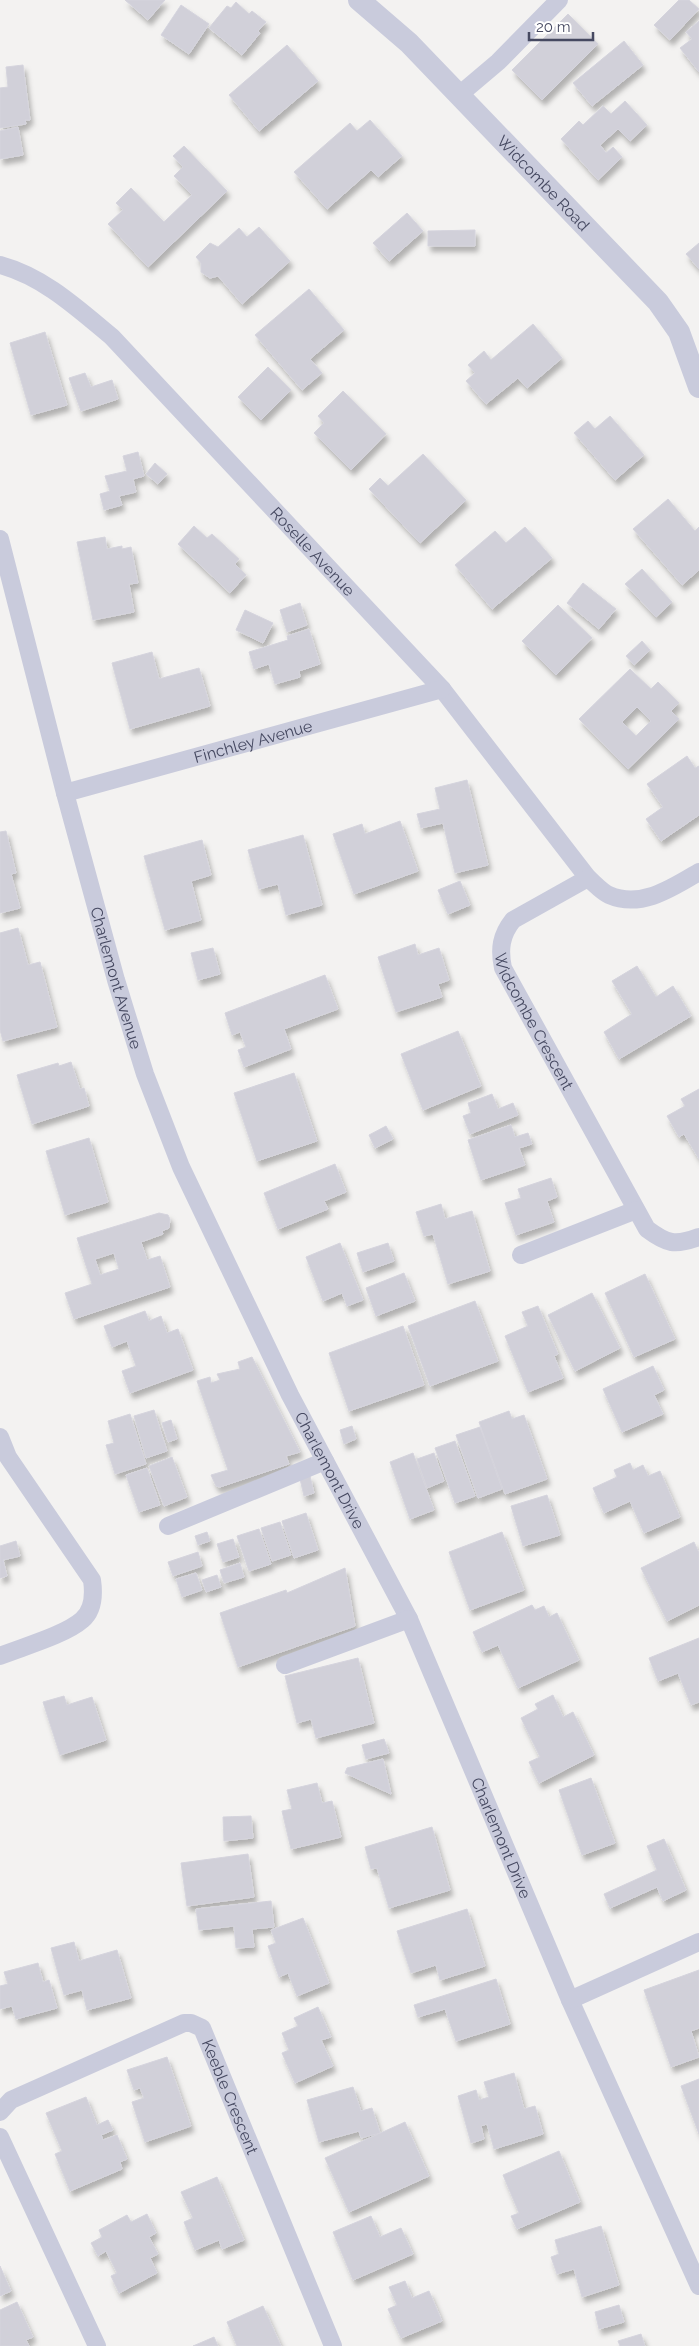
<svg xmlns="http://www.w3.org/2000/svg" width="699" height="2346" viewBox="0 0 699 2346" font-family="Raleway,sans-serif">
	<defs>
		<filter id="shadow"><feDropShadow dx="3" dy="5.5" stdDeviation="2.5" flood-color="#0004"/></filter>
	</defs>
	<rect width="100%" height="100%" fill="#f3f2f1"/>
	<!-- building -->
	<g fill="#d1d0d9" stroke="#d5d4dd" fill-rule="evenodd" filter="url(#shadow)">
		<path d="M125,0H165L148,20Z"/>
		<path d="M679,0H689L699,9L670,40L654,25Z"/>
		<path d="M236,2L249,14L252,11L266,22L258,31L260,33L242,55L209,28L227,6L231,8Z"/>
		<path d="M181,5L209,24L189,54L161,35Z"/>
		<path d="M568,14L598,44L542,100L512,70Z"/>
		<path d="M699,21V72L680,48L692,39L686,32Z"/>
		<path d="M624,41L643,65L592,106L573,83Z"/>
		<path d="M287,45L318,81L259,131L229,95Z"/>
		<path d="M23,65L30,120H25L26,124L0,128V88L8,87L6,67Z"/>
		<path d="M625,101L647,125L630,141L618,129L600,145L606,153L613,147L622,157L598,180L561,139L579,121L583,125L603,106L611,114Z"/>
		<path d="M370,120L402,156L378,177L371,170L327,209L294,172L350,123L357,131Z"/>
		<path d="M18,127L23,155L0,159V131Z"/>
		<path d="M184,146L227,191L148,267L108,224L123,210L116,203L131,188L164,222L192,195L174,176L183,167L173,156Z"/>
		<path d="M407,213L423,231L389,261L373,243Z"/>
		<path d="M259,227L290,261L242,304L218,276L210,278L201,272V263L196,257L210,243L218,247L239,228L247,237Z"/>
		<path d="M475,230V246H428V231Z"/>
		<path d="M699,243V269L686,254Z"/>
		<path d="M309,289L344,330L310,359L322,373L302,390L255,335Z"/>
		<path d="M533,324L562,358L527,388L518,378L486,404L466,381L475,373L468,365L484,351L491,360Z"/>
		<path d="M45,332L67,405L31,415L10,343Z"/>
		<path d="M268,367L291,390L261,420L238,397Z"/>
		<path d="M85,373L91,387L112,380L118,399L81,411L69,378Z"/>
		<path d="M343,391L386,434L351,470L314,433L324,423L318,416Z"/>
		<path d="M610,416L644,455L615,480L574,433L588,421L595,429Z"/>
		<path d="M138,452L144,476L133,479L136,492L119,496L122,505L104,510L100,494L110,491L105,476L127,471L123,456Z"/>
		<path d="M423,454L466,500L420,543L369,489L380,478L388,486Z"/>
		<path d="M155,463L167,474L158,484L146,474Z"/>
		<path d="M668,499L695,531L699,527V570L682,585L633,529Z"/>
		<path d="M194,526L207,538L212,534L239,559L235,564L246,575L230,593L178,544Z"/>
		<path d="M525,527L552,558L492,609L455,565L495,531L506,543Z"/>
		<path d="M105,537L107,549L122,546V549L131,547L138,583L129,584L134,612L93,620L77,542Z"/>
		<path d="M642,569L672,602L656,617L625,584Z"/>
		<path d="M583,583L616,609L599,629L567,603Z"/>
		<path d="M300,603L307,625L287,632L280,610Z"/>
		<path d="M558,605L592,638L556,675L522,641Z"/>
		<path d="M245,610L273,623L263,643L236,630Z"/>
		<path d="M309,629L320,664L299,671L300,677L275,684L269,664L254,669L249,652L288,640L287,636Z"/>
		<path d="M642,641L650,650L634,665L626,656Z"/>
		<path d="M152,652L159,679L199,668L210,706L130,729L112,663Z"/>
		<path d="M630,669L651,689L658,682L679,703L671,711L679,719L628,769L579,719ZM637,707L651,721L636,736L622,722Z"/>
		<path d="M687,756L695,768L699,766V815L661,841L646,819L663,807L647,784Z"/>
		<path d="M467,780L488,865L455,873L443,823L421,828L417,814L440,809L435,788Z"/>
		<path d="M400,821L418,871L354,894L333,834L362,824L365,834Z"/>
		<path d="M6,831L16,873L11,874L20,908L0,913V832Z"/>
		<path d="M303,835L322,905L286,915L278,884L259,889L248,850Z"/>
		<path d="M202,840L211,875L191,881L201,920L165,930L144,856Z"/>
		<path d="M460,881L470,905L448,914L438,890Z"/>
		<path d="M18,928L28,965L40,962L57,1027L3,1041L0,1030V933Z"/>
		<path d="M415,944L418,955L439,948L449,980L438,984L442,997L396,1012L378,957Z"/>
		<path d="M213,948L220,974L198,980L191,953Z"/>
		<path d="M637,966L656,997L673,986L691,1016L619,1059L604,1032L632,1014L612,981Z"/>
		<path d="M325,975L338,1009L284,1029L291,1049L244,1067L238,1050L246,1047L240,1032L232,1035L225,1013Z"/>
		<path d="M458,1031L481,1086L423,1110L401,1054Z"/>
		<path d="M71,1062L80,1089L84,1088L89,1106L32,1124L17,1075L58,1063L59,1066Z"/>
		<path d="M294,1073L317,1141L257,1161L234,1093Z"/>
		<path d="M699,1089V1159L684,1134L679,1137L667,1116L685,1106L681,1099Z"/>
		<path d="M492,1094L498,1109L513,1103L518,1115L470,1134L463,1116L471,1113L468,1103Z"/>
		<path d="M511,1125L515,1137L528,1133L532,1144L519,1148L525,1165L481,1180L468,1140Z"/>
		<path d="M386,1126L393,1139L375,1148L369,1135Z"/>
		<path d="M89,1138L108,1202L65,1215L46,1151Z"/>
		<path d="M335,1164L346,1192L324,1201L328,1209L278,1229L264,1193Z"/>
		<path d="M551,1178L557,1197L547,1201L554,1222L516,1235L505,1203L521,1198L518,1189Z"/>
		<path d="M441,1204L445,1219L472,1211L490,1271L448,1284L433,1234L424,1236L416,1212Z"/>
		<path d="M159,1213L168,1215L170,1219L169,1228L162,1231L163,1234L141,1242L147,1260L160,1256L170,1287L74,1319L65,1293L92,1284L77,1238ZM114,1253L119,1269L100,1275L95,1259Z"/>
		<path d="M340,1243L363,1300L347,1306L342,1293L323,1301L306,1257Z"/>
		<path d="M388,1243L394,1261L363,1272L357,1253Z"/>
		<path d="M404,1273L415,1301L376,1316L366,1288Z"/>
		<path d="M645,1274L675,1339L634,1357L605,1293Z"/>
		<path d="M592,1293L620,1348L575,1371L548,1315Z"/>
		<path d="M475,1301L498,1361L430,1386L408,1326Z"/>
		<path d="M538,1306L558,1354L554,1356L563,1378L528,1392L505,1336L528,1326L522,1312Z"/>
		<path d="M145,1311L149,1321L161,1316L167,1333L178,1329L193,1370L130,1393L122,1371L136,1366L127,1341L112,1347L104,1326Z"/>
		<path d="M403,1326L424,1385L349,1411L329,1353Z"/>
		<path d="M252,1357L300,1452L286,1456L289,1464L220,1487L216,1486L211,1475L228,1470L197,1381L210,1377L211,1383L220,1380L217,1374L240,1369L238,1362Z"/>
		<path d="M653,1366L664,1390L654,1395L663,1414L622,1432L603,1389Z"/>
		<path d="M154,1410L167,1451L146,1458L134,1416Z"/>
		<path d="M509,1411L512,1419L524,1415L547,1479L505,1494L479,1422Z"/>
		<path d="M130,1414L146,1464L115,1474L106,1445L114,1443L108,1421Z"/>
		<path d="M171,1420L177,1439L168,1442L162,1423Z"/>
		<path d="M352,1426L356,1439L344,1444L340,1430Z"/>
		<path d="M480,1427L502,1489L478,1498L456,1435Z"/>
		<path d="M455,1441L475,1496L455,1503L435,1448Z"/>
		<path d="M413,1453L434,1510L410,1519L390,1462Z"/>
		<path d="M434,1453L444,1481L427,1488L417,1459Z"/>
		<path d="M172,1457L187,1497L164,1506L149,1466Z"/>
		<path d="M630,1463L633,1470L643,1465L648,1476L660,1471L680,1517L644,1533L630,1501L604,1513L593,1488L617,1477L614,1470Z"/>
		<path d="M147,1468L160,1505L139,1512L126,1475Z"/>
		<path d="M310,1476L314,1493L304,1496L300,1479Z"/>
		<path d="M547,1495L560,1535L523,1546L511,1506Z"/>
		<path d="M306,1513L318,1550L294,1558L282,1521Z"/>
		<path d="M280,1522L291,1555L272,1561L261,1528Z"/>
		<path d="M259,1529L271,1564L249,1571L237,1536Z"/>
		<path d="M207,1532L210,1541L198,1545L195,1536Z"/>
		<path d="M502,1532L524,1590L470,1610L449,1552Z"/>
		<path d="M233,1539L239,1557L223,1562L217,1544Z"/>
		<path d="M16,1541L20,1556L3,1560L7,1576L0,1578V1546Z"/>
		<path d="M694,1542L699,1553V1605L667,1621L641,1568Z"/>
		<path d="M198,1552L202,1566L173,1576L168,1562Z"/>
		<path d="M240,1563L244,1577L224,1583L220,1570Z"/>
		<path d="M345,1568L355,1626L238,1667L220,1613L286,1590L287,1593Z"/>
		<path d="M196,1573L202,1590L182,1597L176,1579Z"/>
		<path d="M217,1575L221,1587L206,1592L202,1580Z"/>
		<path d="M532,1605L535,1610L544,1606L549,1617L557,1613L579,1660L518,1688L498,1645L482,1652L473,1632Z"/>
		<path d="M699,1638V1702L691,1705L678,1673L658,1681L649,1658Z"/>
		<path d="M358,1658L374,1723L316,1738L311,1719L297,1723L285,1676Z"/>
		<path d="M553,1695L563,1717L573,1712L594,1755L539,1783L529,1762L540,1757L521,1718L538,1709L535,1704Z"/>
		<path d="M64,1696L67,1705L92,1697L106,1740L60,1755L43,1702Z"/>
		<path d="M384,1739L389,1753L366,1759L362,1745Z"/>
		<path d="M383,1759L391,1794L345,1773L347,1768Z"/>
		<path d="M591,1778L615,1843L582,1855L559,1790Z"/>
		<path d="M317,1783L322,1803L332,1801L341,1837L291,1849L282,1811L292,1809L287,1790Z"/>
		<path d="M251,1816L253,1838L224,1841L223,1817Z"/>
		<path d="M432,1827L450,1890L389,1908L377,1868L371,1869L365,1847Z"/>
		<path d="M664,1839L686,1890L663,1901L657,1887L610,1908L604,1894L657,1870L647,1846Z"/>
		<path d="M248,1854L254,1897L187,1906L181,1863Z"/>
		<path d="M271,1901L274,1927L252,1929L254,1947L236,1948L234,1926L199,1930L196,1909Z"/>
		<path d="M467,1909L485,1966L440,1980L436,1965L411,1973L397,1931Z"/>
		<path d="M303,1918L329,1983L297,1996L288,1973L279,1977L268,1946L276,1943L271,1930Z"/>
		<path d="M74,1942L79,1961L117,1950L131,1998L87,2010L82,1990L64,1995L51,1948Z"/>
		<path d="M38,1963L43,1982L49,1980L57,2008L16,2019L12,2006L0,2009V1986L8,1984L4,1972Z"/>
		<path d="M699,1970V2028L691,2031L699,2057L671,2067L644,1990Z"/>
		<path d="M496,1979L510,2024L456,2041L445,2009L418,2017L414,2005Z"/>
		<path d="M318,2007L331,2037L321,2040L333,2066L295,2083L282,2053L289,2050L282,2033L298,2026L294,2018Z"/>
		<path d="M167,2057L191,2126L145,2142L132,2102L144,2098L140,2088L134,2090L127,2070Z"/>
		<path d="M514,2073L524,2109L535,2106L543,2134L494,2149L487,2124L481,2126L484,2139L471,2143L458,2096L476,2090L479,2100L489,2097L484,2082Z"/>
		<path d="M699,2079V2134L681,2086Z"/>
		<path d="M353,2087L361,2111L372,2108L380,2133L361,2138L359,2131L319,2142L307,2100Z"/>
		<path d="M86,2097L97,2125L108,2120L113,2130L101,2135L103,2140L117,2135L127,2159L120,2162L122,2169L70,2191L55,2154L62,2151L46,2113Z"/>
		<path d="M405,2122L429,2176L349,2212L325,2158Z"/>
		<path d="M559,2151L580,2202L517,2229L511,2216L519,2213L503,2175Z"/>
		<path d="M217,2177L244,2240L222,2249L219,2240L195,2250L184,2222L193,2218L181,2192Z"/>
		<path d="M147,2214L156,2233L149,2237L158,2254L150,2258L157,2273L119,2293L111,2276L117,2273L106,2251L98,2256L91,2243L102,2237L99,2230L127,2215L131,2222Z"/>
		<path d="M371,2216L380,2237L401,2228L413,2254L353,2280L333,2232Z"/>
		<path d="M601,2226L619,2285L582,2297L574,2269L557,2274L551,2257L559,2254L555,2240Z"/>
		<path d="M0,2266L11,2291L0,2296Z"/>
		<path d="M405,2281L412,2298L429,2291L442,2321L401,2338L388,2309L397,2305L389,2287Z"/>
		<path d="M17,2302L33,2337L26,2340L29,2346H0V2310Z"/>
		<path d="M619,2305L624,2322L599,2329L595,2312Z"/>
		<path d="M263,2306L281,2346H237L227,2322Z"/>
		<path d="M641,2334L645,2346H620L618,2341Z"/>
		<path d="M214,2337L218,2346H193Z"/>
	</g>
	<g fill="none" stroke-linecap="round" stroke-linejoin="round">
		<!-- minor -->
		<g stroke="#c9cbdc" stroke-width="18">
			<path d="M459,95L498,62L559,0"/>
			<path id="s1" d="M0,265C44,277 77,308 112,337L442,689L588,878"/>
			<path id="s2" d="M0,539L65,793L116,980L145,1074L181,1167L290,1395L409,1619L570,2000L699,2286"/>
			<path id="s3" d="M65,793L442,689"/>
			<path id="s4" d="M699,872C672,888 641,909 609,895C602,892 594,883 588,878L513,920C501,935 499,949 503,968L647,1229C667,1244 675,1246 699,1237"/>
			<path d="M521,1255L636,1210"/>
			<path d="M0,1437L8,1457L92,1580C94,1594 94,1610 82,1620C65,1635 22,1647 0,1656"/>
			<path d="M168,1526L325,1461"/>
			<path d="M285,1665L409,1619"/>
			<path d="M570,2000L699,1942"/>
			<path id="s5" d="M0,2112L11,2100L184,2023H191L202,2028L333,2346"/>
			<path d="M0,2137L97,2346"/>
		</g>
		<!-- tertiary -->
		<path stroke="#c9cbdc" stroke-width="22" id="s6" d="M359,0L409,43L658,302L679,332L699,387"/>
	</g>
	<g text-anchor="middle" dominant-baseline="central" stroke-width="5" stroke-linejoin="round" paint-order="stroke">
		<!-- street labels -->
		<g font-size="16" fill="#464961" stroke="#fff">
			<text stroke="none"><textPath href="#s6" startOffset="260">Widcombe Road</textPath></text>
			<text stroke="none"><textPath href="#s1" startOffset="428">Roselle Avenue</textPath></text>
			<text stroke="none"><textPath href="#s3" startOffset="195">Finchley Avenue</textPath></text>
			<text stroke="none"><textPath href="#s2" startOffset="454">Charlemont Avenue</textPath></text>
			<text stroke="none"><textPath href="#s4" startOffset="322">Widcombe Crescent</textPath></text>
			<text stroke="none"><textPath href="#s2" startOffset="992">Charlemont Drive</textPath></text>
			<text stroke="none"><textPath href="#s2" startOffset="1398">Charlemont Drive</textPath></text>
			<text stroke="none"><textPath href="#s5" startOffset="299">Keeble Crescent</textPath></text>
		</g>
	</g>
	<!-- scale -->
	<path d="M529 32v8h64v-8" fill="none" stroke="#464961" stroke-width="2.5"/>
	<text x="536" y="32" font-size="15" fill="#464961" stroke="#ffffff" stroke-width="4" paint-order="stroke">20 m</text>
</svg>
